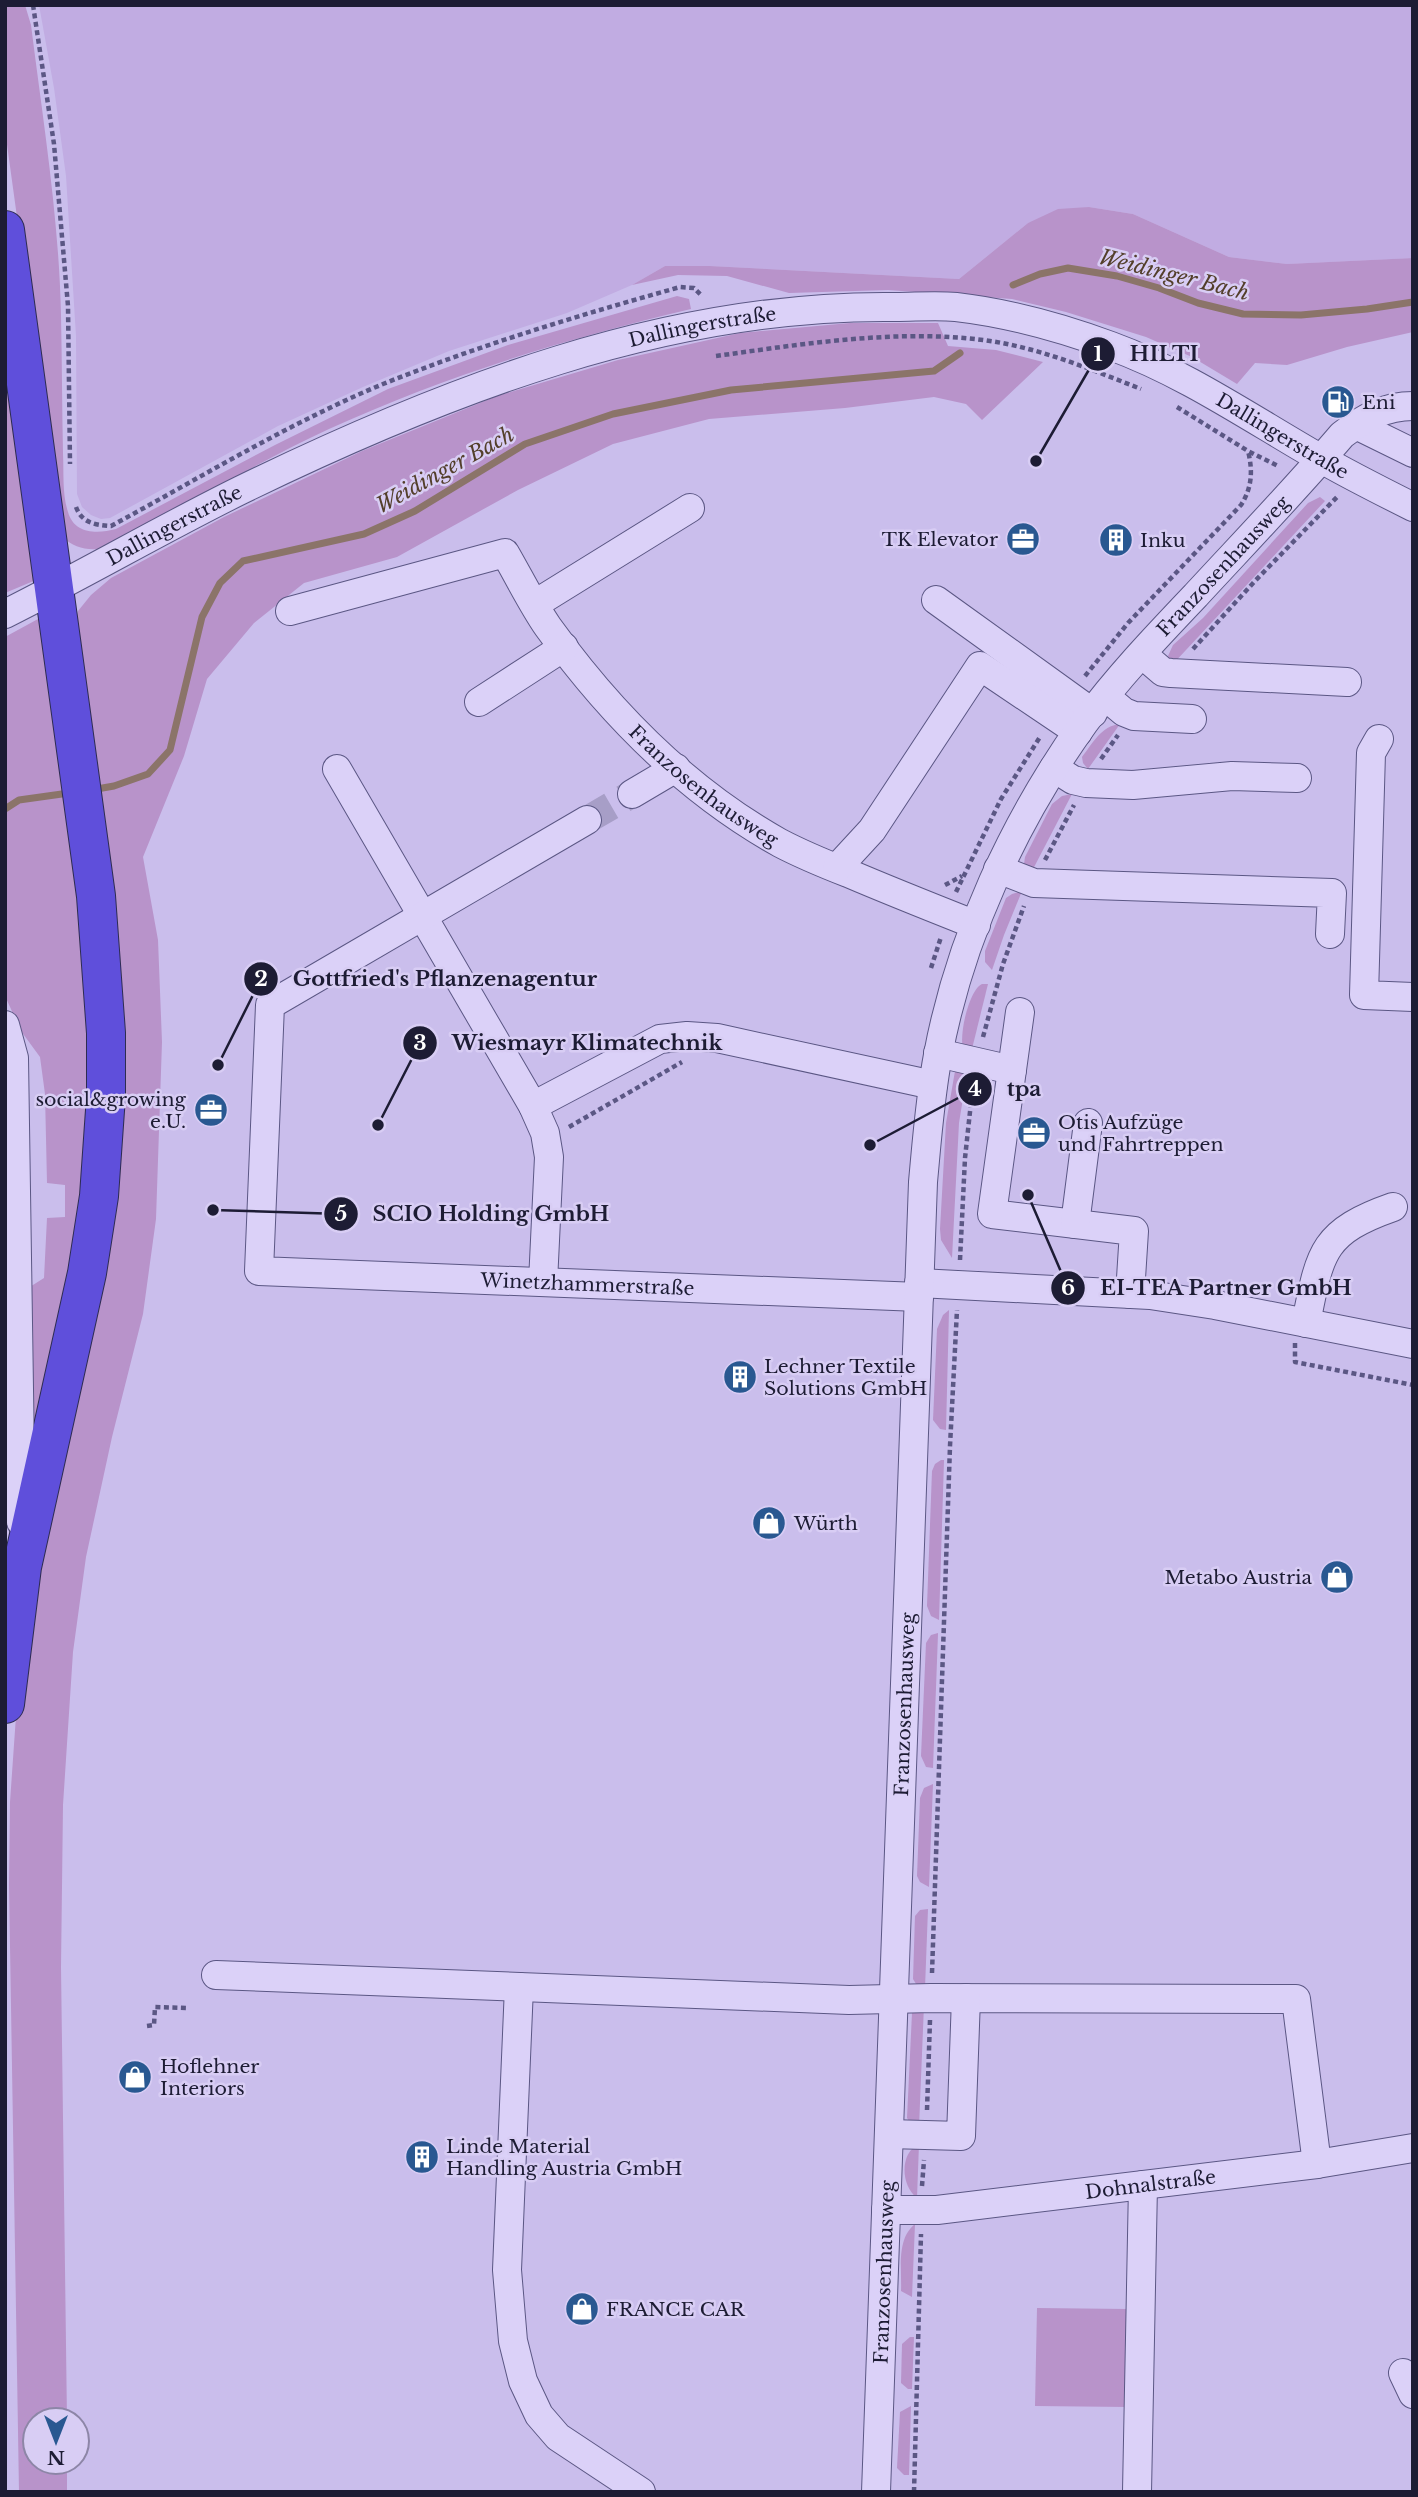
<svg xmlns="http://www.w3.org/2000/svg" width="1418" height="2497" viewBox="0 0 1418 2497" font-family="'Libre Baskerville',serif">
	<rect width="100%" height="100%" fill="#cabeec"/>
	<!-- farmland -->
	<path fill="#c1ace2" d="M39,5H1413V258L1287,264L1229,257L1133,214L1089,207L1028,223L959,279L710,266H665L632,285L567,313L449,351L363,387L278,426L110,518L101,519L91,515L82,507L77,494L76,336L66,176L54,88Z"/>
	<!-- green -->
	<g fill="#b893ca">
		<path d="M5,5H25L31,25C43,121 59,218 61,315C62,362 62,408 63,454C64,472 62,494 68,512C74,534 97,534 116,529L275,445L388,389L508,345L677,296L689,299L691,309C568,338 445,376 329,429C251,465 177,512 99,549C83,550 74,547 61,536L5,130Z"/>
		<path d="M1089,207L1133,214L1229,257L1287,264L1413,258V332L1347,347L1287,365L1255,363L1237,384L1192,357L1146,337L1066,312L1012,299L888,290L789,293L727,276L678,275L632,285L665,266H710L959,279L1028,223L1058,209Z"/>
		<path d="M5,315L36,580L5,593Z"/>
		<path d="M850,323H938L948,346L996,350L1043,362L982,420L966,404L934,397L845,408L709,419L613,444L518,490L397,557L304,583L254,623L207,679L184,756L143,857L158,940L162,1042L156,1219L143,1314L112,1437L86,1557L73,1652L63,1805L61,1967L67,2420H35V2462H67V2492H19L9,1885L10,1802L16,1716L30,1609L110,1222L74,629L78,611L91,595L111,578L224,517L362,451L497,396L618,360L740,333Z"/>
		<path d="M1320,497L1325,501L1172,665L1168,656L1173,645L1203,618L1308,503Z"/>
		<path d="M46,618L92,934L87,1212L26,1494L25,1290L44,1278L47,1218L65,1217V1185L47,1183L45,1094L40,1057L21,1031L5,996V637L38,619Z"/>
		<path d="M1120,724L1088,769L1083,763L1082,757C1093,743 1101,726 1120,724Z"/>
		<path d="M1072,794L1031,873L1024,864L1025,857L1052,804L1062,796Z"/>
		<path d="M1022,891L1004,935L992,970L985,962V951L1006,898L1012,894Z"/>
		<path d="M982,984H988L971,1053L963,1048C959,1034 969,990 982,984Z"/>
		<path d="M968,1067L959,1123L952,1258L941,1240L940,1229L946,1123L955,1071Z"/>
		<path d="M949,1310L946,1430L940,1429L933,1420L937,1329L943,1315Z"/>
		<path d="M941,1460H944L939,1620L931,1616L927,1606L932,1471L935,1464Z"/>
		<path d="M938,1633V1634L933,1768L926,1767L921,1756L926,1643L931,1635Z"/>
		<path d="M933,1784L929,1887L920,1882L917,1876L920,1798L924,1788Z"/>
		<path d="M928,1909L925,1988L918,1987L913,1979L915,1916L920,1910Z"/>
		<path d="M924,2005L919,2127L910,2122L907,2118L912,2013L916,2008Z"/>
		<path d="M919,2144L917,2198C901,2186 899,2153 919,2144Z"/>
		<path d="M915,2224L912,2297L901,2291C902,2269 896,2239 915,2224Z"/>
		<path d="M1037,2308L1128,2309L1127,2407L1035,2406Z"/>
		<path d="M910,2337H914L912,2389H908L901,2383L902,2344Z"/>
		<path d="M911,2406L909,2475H904L897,2468L900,2412Z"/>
	</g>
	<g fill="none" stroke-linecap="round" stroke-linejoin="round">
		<!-- stream -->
		<g stroke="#8b7469" stroke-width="7">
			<path d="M1013,285L1040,274L1068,268L1117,276L1159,288L1198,303L1243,314L1301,315L1367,309L1413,302"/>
			<path d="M91,790L114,786L148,774L170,750L202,617L220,583L243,561L364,534L415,511L525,444L613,414L731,390L934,371L960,353"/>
			<path d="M5,809L19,800L69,793"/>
		</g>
		<!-- minor-tunnel -->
		<path stroke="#a79ec7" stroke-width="28" stroke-dasharray="28 14" stroke-linecap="butt" d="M587,820L632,794"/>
		<!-- minor casing -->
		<g stroke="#5b5784" stroke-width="30">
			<g id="minor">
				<path d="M1356,425L1413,453"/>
				<path d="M936,600L1093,713"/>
				<path d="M535,604L690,508"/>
				<path id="s1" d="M290,611L505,553C519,577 532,604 548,627C610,713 687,791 780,843C801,854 825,864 848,873C890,891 933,908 976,925"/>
				<path id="s2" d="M5,614C85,574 162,529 241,490C444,391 666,304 895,307C915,307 936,305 956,307C1008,313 1062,328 1111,346C1185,373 1250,418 1318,457C1349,475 1381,491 1413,507"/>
				<path d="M1142,654L1163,672L1171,673L1347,682"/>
				<path d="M1106,697L1124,712L1134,716L1192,719"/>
				<path d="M479,702L564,647"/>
				<path d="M1379,739L1371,753L1364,995L1413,997"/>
				<path d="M1054,768L1073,780L1086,783L1133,785L1232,776L1297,778"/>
				<path d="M337,769L533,1106L545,1133L549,1157L543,1282"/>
				<path d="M632,794L676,768"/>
				<path id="s3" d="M587,820L270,1005L259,1271L919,1297"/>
				<path d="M837,868L872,830L980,666L1078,732"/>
				<path d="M998,869L1034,883L1332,893L1330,934"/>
				<path d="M1020,1012L992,1214L1134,1231L1130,1294"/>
				<path d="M5,1025L14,1058L21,1522"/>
				<path d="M938,1053L1012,1070"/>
				<path d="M533,1106L660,1039L687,1036L717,1038L933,1085"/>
				<path d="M1075,1224L1088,1123"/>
				<path d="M919,1283L1150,1295L1215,1305L1413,1344"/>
				<path d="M1306,1323C1320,1252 1322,1232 1393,1207"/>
				<path d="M216,1975L849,2000L931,1998L1296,1999L1317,2164"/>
				<path d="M519,1987L507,2270L513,2341L523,2381L539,2415L558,2437L641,2492"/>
				<path d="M889,2134L961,2136L966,1998"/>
				<path id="s4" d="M886,2210H937L1317,2164L1413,2148"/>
				<path d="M1403,2373L1413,2394"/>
				<path id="s5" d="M876,2492L923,1182C927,1139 930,1097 938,1055C960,937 1014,821 1084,723C1117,678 1157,636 1196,595C1245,542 1295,490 1342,435C1364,418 1385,406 1413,406"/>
				<path d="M1137,2492L1143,2185"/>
			</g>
		</g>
		<!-- highway casing -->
		<g stroke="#2d2c51" stroke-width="40">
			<path id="highway" d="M5,230L96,896L106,1033V1096L99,1196L87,1273L22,1567L5,1704"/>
		</g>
		<!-- path -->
		<g stroke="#5b5784" stroke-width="4.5" stroke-dasharray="5 3.5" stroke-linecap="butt">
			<path d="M33,5L54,144L68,306L70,464"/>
			<path d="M716,356C803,344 895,329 983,340C1038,347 1090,369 1141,389"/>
			<path d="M1177,407L1248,451L1278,466"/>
			<path d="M76,507C82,523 95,525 111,526C200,478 289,423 383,384C480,345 580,315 680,287L694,288L701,295"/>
			<path d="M1193,649L1254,582L1338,496"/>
			<path d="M1085,676L1128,623L1241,505C1252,488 1253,471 1248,451"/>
			<path d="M1101,759L1118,735"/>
			<path d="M1045,860L1074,805"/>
			<path d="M945,885L962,876"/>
			<path d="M956,892L1001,799L1040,737"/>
			<path d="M931,968L941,937"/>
			<path d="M983,1037L1003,964L1024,906"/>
			<path d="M569,1127L682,1062"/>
			<path d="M960,1260L965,1158L973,1084"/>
			<path d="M1295,1343V1362L1413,1385"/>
			<path d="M932,1973L950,1446L957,1310"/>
			<path d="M147,2026L154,2025L155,2007L188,2008"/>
			<path d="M927,2110L930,2020"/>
			<path d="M922,2186L924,2160"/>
			<path d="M914,2492L921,2234"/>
		</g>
		<!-- minor -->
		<use href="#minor" stroke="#dbd1f8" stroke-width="28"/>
		<!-- highway -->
		<use href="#highway" stroke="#5f4fdb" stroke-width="38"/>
	</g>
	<!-- icons -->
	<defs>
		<g id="fuel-disc" transform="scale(1.75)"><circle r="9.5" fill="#295891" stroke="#d8cdf4"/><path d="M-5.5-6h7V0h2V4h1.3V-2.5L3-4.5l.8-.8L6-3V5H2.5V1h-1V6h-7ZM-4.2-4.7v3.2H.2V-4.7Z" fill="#fff"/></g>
		<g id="office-disc" transform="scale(1.75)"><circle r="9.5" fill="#295891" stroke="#d8cdf4"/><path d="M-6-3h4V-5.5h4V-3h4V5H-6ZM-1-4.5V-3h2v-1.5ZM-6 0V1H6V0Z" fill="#fff"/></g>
		<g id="building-disc" transform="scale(1.75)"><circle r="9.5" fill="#295891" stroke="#d8cdf4"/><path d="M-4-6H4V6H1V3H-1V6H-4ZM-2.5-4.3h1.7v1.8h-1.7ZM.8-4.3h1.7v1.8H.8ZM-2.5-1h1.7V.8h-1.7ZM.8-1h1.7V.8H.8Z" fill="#fff"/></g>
		<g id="shop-disc" transform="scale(1.75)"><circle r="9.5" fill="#295891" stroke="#d8cdf4"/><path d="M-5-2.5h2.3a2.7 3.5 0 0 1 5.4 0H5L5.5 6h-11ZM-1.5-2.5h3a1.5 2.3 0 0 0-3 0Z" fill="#fff"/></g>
	</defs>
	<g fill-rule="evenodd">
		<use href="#fuel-disc" x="1338" y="402"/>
		<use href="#office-disc" x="1023" y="539"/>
		<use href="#building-disc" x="1116" y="540"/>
		<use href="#office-disc" x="211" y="1110"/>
		<use href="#office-disc" x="1034" y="1133"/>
		<use href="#building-disc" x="740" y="1377"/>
		<use href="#shop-disc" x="769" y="1523"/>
		<use href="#shop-disc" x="1337" y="1577"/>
		<use href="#shop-disc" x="135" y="2077"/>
		<use href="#building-disc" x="422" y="2157"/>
		<use href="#shop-disc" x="582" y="2309"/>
	</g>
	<g text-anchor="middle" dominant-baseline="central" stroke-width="5" stroke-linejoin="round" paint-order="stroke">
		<!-- street labels -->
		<g font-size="19" fill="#1d1c34" stroke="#d8cdf4">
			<text stroke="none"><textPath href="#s2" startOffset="758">Dallingerstraße</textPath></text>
			<text stroke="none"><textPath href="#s2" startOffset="1367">Dallingerstraße</textPath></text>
			<text stroke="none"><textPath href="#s2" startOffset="191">Dallingerstraße</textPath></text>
			<text stroke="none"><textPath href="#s5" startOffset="2014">Franzosenhausweg</textPath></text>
			<text stroke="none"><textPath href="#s1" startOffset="532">Franzosenhausweg</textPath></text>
			<text stroke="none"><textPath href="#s3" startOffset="962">Winetzhammerstraße</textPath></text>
			<text stroke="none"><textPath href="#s5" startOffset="788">Franzosenhausweg</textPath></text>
			<text stroke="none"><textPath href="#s4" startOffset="266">Dohnalstraße</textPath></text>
			<text stroke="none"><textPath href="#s5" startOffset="220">Franzosenhausweg</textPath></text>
		</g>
		<!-- poi labels -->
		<g font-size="19" fill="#1d1c34" stroke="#d8cdf4" text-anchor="start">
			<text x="1362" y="402">Eni</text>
			<text x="998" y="539" text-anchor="end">TK Elevator</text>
			<text x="1140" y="540">Inku</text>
			<text x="186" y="1099" text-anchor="end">social&amp;growing<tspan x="186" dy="22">e.U.</tspan></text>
			<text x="1058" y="1122">Otis Aufzüge<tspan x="1058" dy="22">und Fahrtreppen</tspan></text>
			<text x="764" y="1366">Lechner Textile<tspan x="764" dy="22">Solutions GmbH</tspan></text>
			<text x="794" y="1523">Würth</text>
			<text x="1312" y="1577" text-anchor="end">Metabo Austria</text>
			<text x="160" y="2066">Hoflehner<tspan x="160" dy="22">Interiors</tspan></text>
			<text x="446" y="2146">Linde Material<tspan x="446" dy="22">Handling Austria GmbH</tspan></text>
			<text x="606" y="2309">FRANCE CAR</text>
		</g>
		<!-- water labels -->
		<g font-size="21" font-style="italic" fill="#533f2b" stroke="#d8cdf4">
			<text transform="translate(1174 275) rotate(14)">Weidinger Bach</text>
			<text transform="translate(445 470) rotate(-29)">Weidinger Bach</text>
		</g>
	</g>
	<!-- callouts -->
	<path fill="none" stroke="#1d1c34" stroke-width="2.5" d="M1036 461L1098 354M218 1065L261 979M378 1125L420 1043M870 1145L975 1089M213 1210L341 1214M1028 1195L1068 1288"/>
	<g fill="#1d1c34" stroke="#d8cdf4" stroke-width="2.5">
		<circle cx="1036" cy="461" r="7"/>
		<circle cx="218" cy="1065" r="7"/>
		<circle cx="378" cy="1125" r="7"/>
		<circle cx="870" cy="1145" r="7"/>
		<circle cx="213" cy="1210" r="7"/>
		<circle cx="1028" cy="1195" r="7"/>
		<circle cx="1098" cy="354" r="18"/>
		<circle cx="261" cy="979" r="18"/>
		<circle cx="420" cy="1043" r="18"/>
		<circle cx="975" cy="1089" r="18"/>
		<circle cx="341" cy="1214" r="18"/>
		<circle cx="1068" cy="1288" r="18"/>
	</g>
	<g font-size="21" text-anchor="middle" font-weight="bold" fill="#fff">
		<text x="1098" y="361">1</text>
		<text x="261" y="986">2</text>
		<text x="420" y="1050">3</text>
		<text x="975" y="1096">4</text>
		<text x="341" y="1221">5</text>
		<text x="1068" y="1295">6</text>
	</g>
	<g font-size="21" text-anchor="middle" font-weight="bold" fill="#1d1c34" stroke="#d8cdf4" stroke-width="5" stroke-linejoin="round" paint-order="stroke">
		<text x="1164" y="361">HILTI</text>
		<text x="445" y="986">Gottfried's Pflanzenagentur</text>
		<text x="587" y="1050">Wiesmayr Klimatechnik</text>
		<text x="1024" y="1096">tpa</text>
		<text x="491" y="1221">SCIO Holding GmbH</text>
		<text x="1226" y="1295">EI-TEA Partner GmbH</text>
	</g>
	<!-- border -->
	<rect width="1418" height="2497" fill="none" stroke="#1d1c34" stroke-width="14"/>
	<!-- north arrow -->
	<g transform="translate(56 2441) rotate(180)"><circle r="33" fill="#d8cdf4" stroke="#8d86a7" stroke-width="2"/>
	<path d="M0-5L12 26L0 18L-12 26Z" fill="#295891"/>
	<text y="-10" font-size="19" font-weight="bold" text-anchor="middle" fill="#1d1c34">N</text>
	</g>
</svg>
